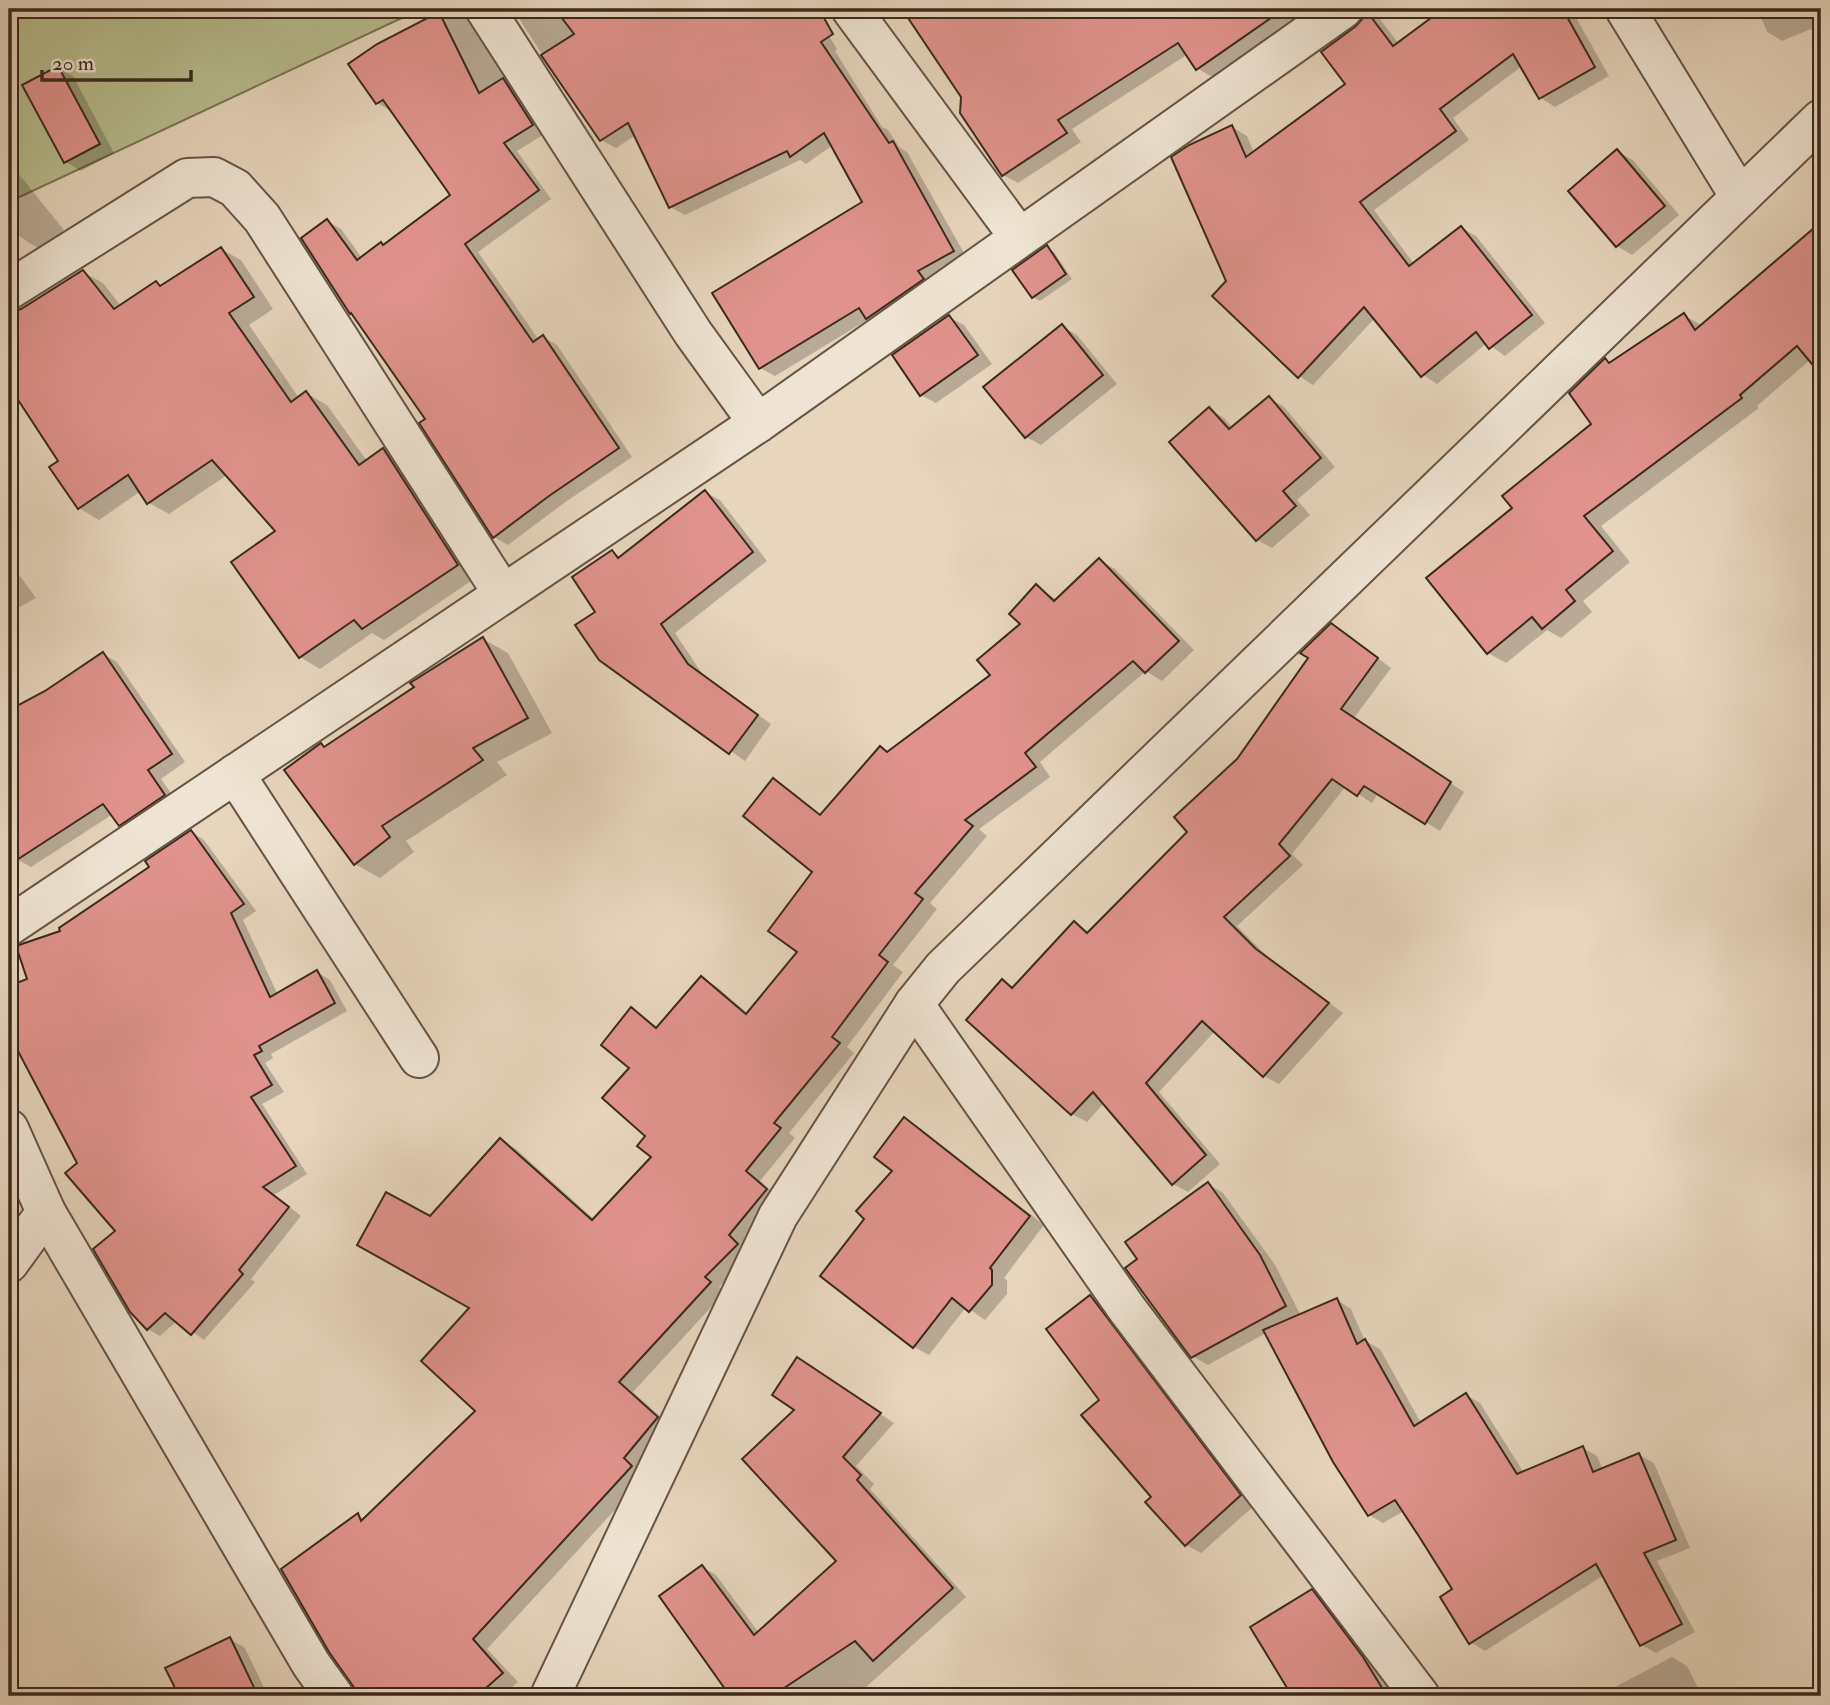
<svg xmlns="http://www.w3.org/2000/svg" width="1830" height="1705" viewBox="0 0 1830 1705" font-family="'IM FELL Double Pica',serif">
	<rect width="100%" height="100%" fill="#e7d5bc"/>
	<filter id="stains"><feTurbulence type="fractalNoise" baseFrequency=".00286" numOctaves="4"/><feColorMatrix values="0 0 0 0 .2 0 0 0 0 .09 0 0 0 0 .02 0 0 0 .5 -.17"/></filter>
	<radialGradient id="worn" r=".72"><stop offset=".6" stop-color="#630" stop-opacity="0"/><stop offset="1" stop-color="#630" stop-opacity=".3"/></radialGradient>
	<!-- green -->
	<path fill="#b8bd8f" stroke="#7a7356" stroke-width="2" d="M9,9H421L9,202Z"/>
	<!-- shadow -->
	<g fill="#0003">
		<path d="M450,9H479L546,133L517,151L551,199L478,252L539,340L543,337L557,345L632,457L564,503L508,545L494,537L428,419L327,221L341,229L362,258L381,244L385,246L452,196L391,111L377,103V46Z"/>
		<path d="M513,9H813L837,49L835,51L882,127L888,130L900,148L907,152L968,260L882,327L869,319L775,376L760,368L864,203L833,145L806,164L800,160L685,215L670,207L636,135L616,148L601,140L578,104L572,101Z"/>
		<path d="M904,9H1332L1299,17L1212,77L1197,68L1188,54L1072,129L1081,142L1018,183L1003,175L963,97Z"/>
		<path d="M1446,9H1571L1609,76L1555,107L1541,98L1522,66L1453,118L1469,140L1374,210L1414,264L1462,228L1476,236L1545,323L1505,356L1487,343L1437,384L1423,375L1375,318L1313,385L1299,376L1228,282L1232,127L1247,136L1254,153L1347,84L1357,28L1365,18L1366,10L1379,18L1399,44Z"/>
		<path d="M1758,9H1821V41L1815,38L1811,29L1782,41L1767,32Z"/>
		<path d="M58,68L73,76L114,153L81,171L66,162Z"/>
		<path d="M1618,152L1633,160L1679,215L1632,255L1617,246Z"/>
		<path d="M9,162L64,230L41,250L9,230Z"/>
		<path d="M1821,202V215L1815,206Z"/>
		<path d="M1821,224V372L1810,360L1757,406L1759,408L1601,526L1630,562L1583,601L1592,612L1561,638L1547,630L1506,663L1488,653L1514,509L1593,424L1606,360L1612,364L1684,315L1703,326Z"/>
		<path d="M1047,248L1054,252L1072,279L1040,301L1033,297Z"/>
		<path d="M221,249L241,260L273,309L249,325L299,398L306,393L327,405L367,461L383,450L404,462L477,577L384,640L372,633L320,669L300,657L277,531L227,475L169,514L149,503L141,491L99,520L79,508L60,462L9,383V317L83,272L103,283L121,306L156,283L163,287Z"/>
		<path d="M949,317L964,325L992,364L936,403L921,395Z"/>
		<path d="M1062,326L1077,335L1117,384L1041,445L1026,437Z"/>
		<path d="M1269,398L1284,407L1335,467L1297,500L1310,515L1272,548L1257,540L1209,409L1224,418L1233,428Z"/>
		<path d="M705,492L720,500L767,561L675,633L703,675L771,724L745,761L600,659L597,613L612,552L621,557Z"/>
		<path d="M1099,560L1115,569L1194,650L1162,681L1146,671L1040,762L1050,777L979,829L987,836L930,903L937,909L893,965L903,972L847,1047L854,1053L789,1133L795,1138L760,1181L781,1199L752,1254L719,1287L725,1292L633,1392L672,1427L647,1475L487,1649L518,1682L504,1694L506,1696H358L353,1682L358,1515L365,1520L477,1411L472,1308L430,1218L501,1140L516,1149L595,1220L653,1157L631,1068L632,1010L659,1028L702,978L717,987L748,1014L799,952L815,872L774,780L789,789L822,816L889,753L993,676L1022,624L1036,586L1057,600Z"/>
		<path d="M9,561L36,598L9,613Z"/>
		<path d="M1345,634L1391,668L1354,718L1464,792L1440,831L1378,793L1372,803L1346,786L1292,854L1303,865L1237,926L1271,960L1343,1013L1279,1084L1264,1076L1215,1031L1159,1092L1220,1164L1188,1192L1173,1184L1104,1103L1087,1122L1072,1114L968,1020L1003,981L1015,988L1074,923L1090,933L1190,832L1239,760Z"/>
		<path d="M483,639L508,653L552,733L497,762L507,775L406,841L414,852L380,878L355,864L321,745L325,748L417,688Z"/>
		<path d="M103,654L117,662L185,762L161,779L178,803L135,833L120,824L113,814L31,867L16,859L9,847V712L46,693Z"/>
		<path d="M191,832L204,840L256,911L243,920L278,995L317,972L330,980L347,1011L271,1054L273,1058L265,1063L284,1092L262,1104L307,1174L274,1195L301,1216L251,1279L255,1282L204,1340L177,1321L160,1336L148,1329L118,1231L22,1055L9,1050V988L29,980L63,932L151,867Z"/>
		<path d="M905,1120L920,1128L1044,1225L1004,1278L1007,1280V1294L985,1320L966,1307L929,1355L914,1347L823,1275L867,1219L894,1171Z"/>
		<path d="M1208,1184L1223,1193L1275,1265L1301,1316L1337,1300L1351,1309L1365,1341L1380,1349L1421,1423L1466,1395L1480,1403L1524,1473L1583,1448L1597,1456L1603,1470L1639,1455L1654,1463L1690,1548L1657,1561L1695,1632L1656,1653L1641,1645L1604,1575L1485,1651L1470,1642L1455,1589L1404,1511L1383,1523L1369,1515L1266,1333L1208,1365L1192,1356L1140,1259Z"/>
		<path d="M1091,1297L1106,1306L1255,1505L1201,1553L1186,1545L1153,1497L1102,1400Z"/>
		<path d="M811,1368L894,1423L856,1466L874,1484L870,1489L966,1597L856,1696H732L724,1684L702,1567L716,1575L759,1633L838,1561L797,1410Z"/>
		<path d="M1312,1591L1324,1598L1375,1666L1388,1687L1398,1696H1303L1293,1678Z"/>
		<path d="M230,1639L245,1648L268,1696H181L168,1669Z"/>
		<path d="M1672,1657L1687,1666L1702,1696H1598Z"/>
		<path d="M1011,1692L1019,1696H1005Z"/>
	</g>
	<!-- building -->
	<g fill="#e0938c" stroke="#3b291e" stroke-width="2">
		<path d="M555,9H819L833,34L821,42L889,143L893,141L954,251L918,271L924,279L866,319L859,308L759,369L712,293L862,202L824,133L790,157L787,151L669,208L628,123L600,141L541,55L574,34Z"/>
		<path d="M902,9H1284L1196,70L1178,43L1058,120L1067,133L1002,176L960,113L961,97Z"/>
		<path d="M1365,9L1393,46L1443,9H1574L1566,15L1595,67L1539,99L1513,54L1440,109L1456,131L1360,202L1409,266L1461,226L1532,315L1489,349L1476,332L1421,377L1364,307L1298,378L1212,296L1226,281L1171,157L1189,145L1232,125L1246,157L1345,84L1321,52L1356,26L1362,19Z"/>
		<path d="M439,12L479,93L503,78L533,125L504,143L539,190L465,244L533,342L543,335L619,448L549,496L493,538L419,423L425,419L351,313L350,314L301,238L327,219L357,260L381,242L383,245L450,195L383,100L376,104L348,64L377,44Z"/>
		<path d="M58,66L100,144L64,163L22,85Z"/>
		<path d="M1617,149L1665,206L1616,247L1568,191Z"/>
		<path d="M1821,222V375L1797,346L1740,395L1742,398L1584,516L1613,551L1566,590L1575,601L1542,629L1532,617L1487,654L1426,578L1512,508L1502,496L1591,424L1569,393L1605,358L1609,363L1684,313L1695,330Z"/>
		<path d="M1047,245L1066,274L1032,298L1012,270Z"/>
		<path d="M221,247L254,297L229,313L291,402L306,391L359,465L383,448L458,565L362,629L354,620L299,658L231,562L275,531L212,460L147,504L128,475L78,509L49,467L58,461L9,386V313L11,312L21,309L83,270L114,309L156,281L160,286Z"/>
		<path d="M949,315L978,355L920,396L892,355Z"/>
		<path d="M1062,324L1103,375L1025,438L983,387Z"/>
		<path d="M1269,396L1321,458L1283,491L1296,506L1256,541L1169,442L1209,407L1229,429Z"/>
		<path d="M705,490L753,552L661,624L688,664L758,715L729,754L599,660L575,625L595,612L572,577L612,550L618,558Z"/>
		<path d="M1099,558L1179,641L1145,673L1133,661L1025,753L1036,767L965,820L973,826L915,893L923,899L879,955L888,962L832,1037L840,1043L774,1123L781,1128L746,1171L767,1189L729,1235L738,1244L705,1277L711,1282L619,1382L658,1417L624,1458L632,1466L473,1639L503,1673L477,1696H360L329,1652L281,1569L358,1513L361,1521L475,1411L421,1361L469,1308L357,1245L386,1192L430,1216L500,1138L592,1220L651,1157L637,1146L645,1136L602,1098L629,1068L601,1045L631,1007L656,1028L701,976L746,1014L797,952L768,931L812,872L743,816L773,778L820,815L880,746L887,752L990,675L977,660L1020,624L1009,614L1036,584L1054,601Z"/>
		<path d="M1331,623L1378,658L1341,709L1451,782L1425,824L1364,786L1357,796L1332,779L1279,844L1290,856L1224,917L1256,949L1329,1003L1263,1077L1202,1021L1146,1083L1206,1155L1172,1185L1093,1092L1071,1115L966,1020L1002,979L1012,988L1074,921L1087,933L1187,832L1174,817L1237,759L1308,658L1300,653Z"/>
		<path d="M483,637L528,718L473,748L483,760L382,826L390,837L354,865L284,770L321,743L324,747L414,687L410,683Z"/>
		<path d="M103,652L172,754L148,770L165,795L119,826L103,804L9,865V710L45,691Z"/>
		<path d="M191,830L244,904L231,913L270,997L317,970L335,1003L259,1046L262,1051L254,1055L272,1085L251,1097L296,1166L263,1187L289,1207L239,1270L243,1274L191,1335L165,1313L147,1330L130,1312L93,1249L115,1231L65,1173L77,1163L9,1034V986L27,979L16,946L60,931L59,928L149,867L145,861Z"/>
		<path d="M904,1117L1030,1216L990,1268L992,1270V1285L969,1312L952,1298L913,1348L820,1276L864,1219L856,1211L892,1171L874,1157Z"/>
		<path d="M1208,1182L1260,1255L1286,1306L1191,1358L1125,1268L1137,1259L1125,1242Z"/>
		<path d="M1090,1295L1241,1495L1185,1546L1145,1502L1151,1497L1081,1415L1099,1400L1046,1329Z"/>
		<path d="M1337,1298L1357,1344L1365,1339L1414,1426L1466,1393L1517,1474L1583,1446L1593,1472L1639,1453L1676,1540L1644,1553L1682,1624L1640,1646L1596,1564L1469,1644L1440,1597L1452,1589L1420,1538L1395,1500L1368,1516L1333,1462L1263,1330Z"/>
		<path d="M797,1357L881,1413L843,1457L861,1475L857,1480L953,1588L873,1661L855,1641L772,1696H730L659,1596L702,1565L754,1635L836,1561L742,1459L794,1410L772,1395Z"/>
		<path d="M1312,1589L1363,1657L1387,1696H1292L1250,1627Z"/>
		<path d="M230,1637L258,1696H179L165,1668Z"/>
	</g>
	<g fill="none" stroke-linecap="round" stroke-linejoin="round">
		<!-- street casing -->
		<g stroke="#665446" stroke-width="42">
			<g id="street">
				<path d="M485,9L693,333L758,423"/>
				<path d="M851,9L1019,237"/>
				<path d="M1625,9L1740,197"/>
				<path d="M9,290L187,178L214,177L235,188L262,218L503,594"/>
				<path d="M235,774L419,1058"/>
				<path d="M9,926L758,423L1343,9"/>
				<path d="M914,1004L1127,1309L1420,1696"/>
				<path d="M9,1129L46,1212L311,1664L334,1696"/>
				<path d="M9,1263L46,1212"/>
				<path d="M550,1696L778,1216L914,1004L943,968L1821,119"/>
			</g>
		</g>
		<!-- street -->
		<use href="#street" stroke="#efe4d3" stroke-width="38"/>
	</g>
	<!-- margin -->
	<rect width="1830" height="1705" fill="none" stroke="#e7d5bc" stroke-width="35"/>
	<rect x="10" y="10" width="1809" height="1684" fill="none" stroke="#3b291e" stroke-width="3.5"/>
	<rect x="18" y="18" width="1795" height="1670" fill="none" stroke="#3b291e" stroke-width="2"/>
	<!-- scale -->
	<path d="M42 70v10h149v-10" fill="none" stroke="#3b291e" stroke-width="3.5"/>
	<text x="52" y="70" font-size="21" fill="#3b291e" stroke="#efe4d3" stroke-width="5" paint-order="stroke">20 m</text>
	<rect width="100%" height="100%" filter="url(#stains)"/>
	<rect width="100%" height="100%" fill="url(#worn)"/>
</svg>
